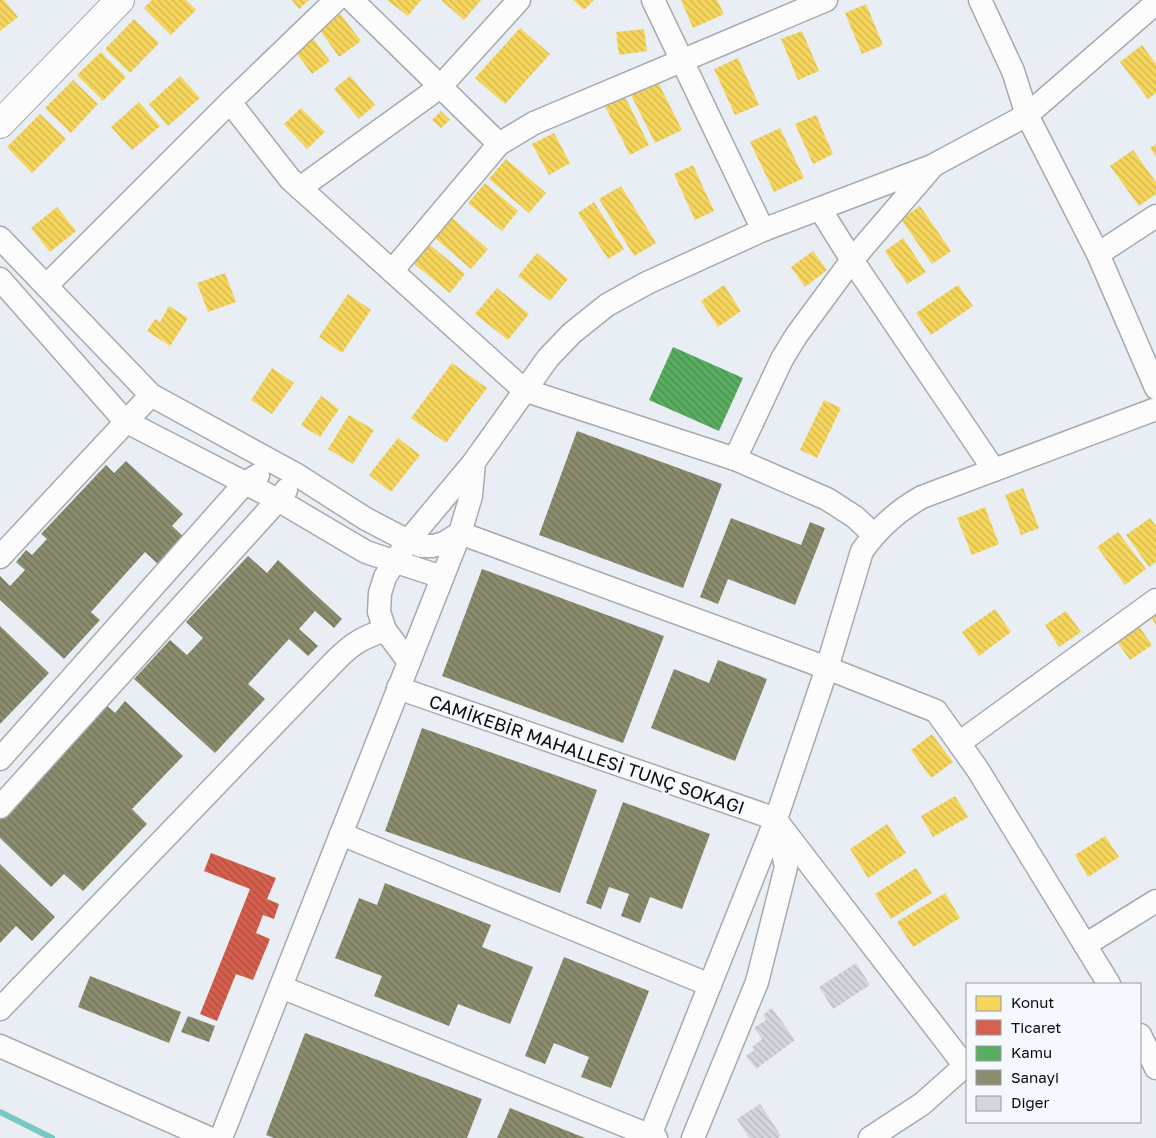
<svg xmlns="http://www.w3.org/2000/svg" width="1156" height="1138" viewBox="0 0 1156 1138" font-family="'Golos Text',sans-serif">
	<defs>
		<pattern id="homes-back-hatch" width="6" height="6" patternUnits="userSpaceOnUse" patternTransform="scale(1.25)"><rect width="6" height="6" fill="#f6d55c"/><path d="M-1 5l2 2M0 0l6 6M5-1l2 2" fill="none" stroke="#d1b64f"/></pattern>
		<pattern id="shops-back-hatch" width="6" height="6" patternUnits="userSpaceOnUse" patternTransform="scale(1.25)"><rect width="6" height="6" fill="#d6604d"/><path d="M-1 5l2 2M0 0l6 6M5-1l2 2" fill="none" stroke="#ac4e3f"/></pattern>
		<pattern id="public-back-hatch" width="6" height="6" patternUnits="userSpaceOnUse" patternTransform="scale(1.25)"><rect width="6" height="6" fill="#5aae61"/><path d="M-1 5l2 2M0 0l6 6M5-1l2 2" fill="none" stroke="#488c4f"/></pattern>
		<pattern id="industry-back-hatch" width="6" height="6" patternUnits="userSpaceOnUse" patternTransform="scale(1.25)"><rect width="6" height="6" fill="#8c8c6e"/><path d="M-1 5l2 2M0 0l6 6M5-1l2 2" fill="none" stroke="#707159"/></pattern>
		<pattern id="building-back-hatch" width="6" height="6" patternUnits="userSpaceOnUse" patternTransform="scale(1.25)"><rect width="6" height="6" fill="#d3d6db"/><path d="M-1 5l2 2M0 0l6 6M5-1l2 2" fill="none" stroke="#b4b6bb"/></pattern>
	</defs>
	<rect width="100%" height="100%" fill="#e8eef4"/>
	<!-- homes -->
	<g fill="url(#homes-back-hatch)">
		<path d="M0,0H4L18,17L0,31Z"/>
		<path d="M152,0H186L196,10L171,35L144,8Z"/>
		<path d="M292,0H309L299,9Z"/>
		<path d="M387,0H421L408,16Z"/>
		<path d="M441,0H481L464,20Z"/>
		<path d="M573,0H594L584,10Z"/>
		<path d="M681,0H717L724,14L693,28Z"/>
		<path d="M866,4L883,45L862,54L845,13Z"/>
		<path d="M338,11L361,41L339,57L317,26Z"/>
		<path d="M134,19L159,43L130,73L105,49Z"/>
		<path d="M520,28L550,54L505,104L475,78Z"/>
		<path d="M644,29L647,51L619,55L616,32Z"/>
		<path d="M802,31L819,71L798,80L781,39Z"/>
		<path d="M309,33L330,61L312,74L291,46Z"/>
		<path d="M1142,45L1156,64V93L1148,99L1120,62Z"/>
		<path d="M101,52L126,77L103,101L77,75Z"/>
		<path d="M738,58L759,105L735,115L714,69Z"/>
		<path d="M180,76L200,98L168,126L149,104Z"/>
		<path d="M350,76L375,105L359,119L334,89Z"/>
		<path d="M73,80L98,104L71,133L45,108Z"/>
		<path d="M657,80L682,130L655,143L630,93Z"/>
		<path d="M625,97L649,145L630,155L605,106Z"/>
		<path d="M139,102L160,126L132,150L111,127Z"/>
		<path d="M301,108L325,132L307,149L284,124Z"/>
		<path d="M441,111L450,120L441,128L432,120Z"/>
		<path d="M40,114L66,139L32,173L7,147Z"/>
		<path d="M816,115L833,154L813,164L795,124Z"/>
		<path d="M780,128L804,178L774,192L750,142Z"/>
		<path d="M554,133L570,163L549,175L532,144Z"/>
		<path d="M1156,144V157L1150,148Z"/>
		<path d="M1133,150L1156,182V194L1139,206L1110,166Z"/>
		<path d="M506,159L546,193L529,213L489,179Z"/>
		<path d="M693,165L714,211L695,220L674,174Z"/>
		<path d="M485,183L518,211L502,231L468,203Z"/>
		<path d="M621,186L656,243L634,256L599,199Z"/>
		<path d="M594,202L624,249L608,259L578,213Z"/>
		<path d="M920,206L951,251L932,264L901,219Z"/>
		<path d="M57,207L76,231L50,252L31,228Z"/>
		<path d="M452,218L488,249L471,269L435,238Z"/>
		<path d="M903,238L926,272L907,284L885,251Z"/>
		<path d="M429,244L465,274L450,293L413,263Z"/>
		<path d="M813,251L827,270L805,287L791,267Z"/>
		<path d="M537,253L568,279L550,301L518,276Z"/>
		<path d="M225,273L236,302L208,312L197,283Z"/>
		<path d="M724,285L741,311L718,327L701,301Z"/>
		<path d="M958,285L973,306L931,335L916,313Z"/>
		<path d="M497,288L529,314L508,340L475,314Z"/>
		<path d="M348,294L371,310L342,353L319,337Z"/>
		<path d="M169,306L188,318L170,346L147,331L155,319L160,322Z"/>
		<path d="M452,363L487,388L446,443L411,418Z"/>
		<path d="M272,368L294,383L272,414L251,400Z"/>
		<path d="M321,396L339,409L320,437L301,425Z"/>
		<path d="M824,400L841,408L817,458L800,450Z"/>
		<path d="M349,415L374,430L353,464L328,449Z"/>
		<path d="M398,438L420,455L391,492L369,475Z"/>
		<path d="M1023,488L1039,528L1021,535L1005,495Z"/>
		<path d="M985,507L999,544L972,555L957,518Z"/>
		<path d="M1150,518L1156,526V562L1149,567L1126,535Z"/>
		<path d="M1118,532L1146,569L1125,585L1097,547Z"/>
		<path d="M995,609L1011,632L979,656L962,632Z"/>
		<path d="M1066,611L1081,632L1059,647L1045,625Z"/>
		<path d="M1156,611V625L1150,615Z"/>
		<path d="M1138,625L1152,645L1130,660L1116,640Z"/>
		<path d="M932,734L953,762L931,778L911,750Z"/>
		<path d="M955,796L968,817L933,837L921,816Z"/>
		<path d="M887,824L906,853L868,878L850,849Z"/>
		<path d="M1105,836L1119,857L1088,877L1075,855Z"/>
		<path d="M916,868L932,893L891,919L875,894Z"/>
		<path d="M945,893L960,918L913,947L897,922Z"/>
	</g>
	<!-- shops -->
	<path fill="url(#shops-back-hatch)" d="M211,853L276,878L267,899L279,904L274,919L263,915L256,933L270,939L253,980L236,974L217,1021L200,1014L250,889L204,871Z"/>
	<!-- public -->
	<path fill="url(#public-back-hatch)" d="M673,347L743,378L719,431L649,400Z"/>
	<!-- industry -->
	<g fill="url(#industry-back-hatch)">
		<path d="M577,431L722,484L683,588L539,535Z"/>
		<path d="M126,461L183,514L172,526L185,538L159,565L145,552L91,612L100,620L64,659L0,600V576L10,586L25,570L16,562L26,550L32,555L47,539L41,534L106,465L114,473Z"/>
		<path d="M731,518L801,545L810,522L825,528L795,605L728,579L718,604L700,597Z"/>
		<path d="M248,556L267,573L278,560L342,619L334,628L315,611L299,629L318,646L308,656L289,639L248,684L265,699L215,753L134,679L170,640L187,655L203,638L186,622Z"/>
		<path d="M482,569L664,636L623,743L442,676Z"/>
		<path d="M0,626L49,673L0,724Z"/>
		<path d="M718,660L767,679L735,761L651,728L674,669L709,683Z"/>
		<path d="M125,701L183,756L132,809L147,824L83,891L64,874L51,887L0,838V813L104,703L115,713Z"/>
		<path d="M422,728L597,790L560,893L385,831Z"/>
		<path d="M623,802L710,834L682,909L650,897L640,923L621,916L629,894L609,887L601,909L586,903Z"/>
		<path d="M0,864L55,917L32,941L16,926L0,943Z"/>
		<path d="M385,883L491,925L482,947L533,967L510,1024L458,1004L449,1026L374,996L382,976L335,958L359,898L377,905Z"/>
		<path d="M564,957L649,991L611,1088L581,1077L589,1057L554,1043L545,1064L525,1056Z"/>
		<path d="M90,976L181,1012L169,1043L78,1007Z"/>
		<path d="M188,1016L215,1026L209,1042L181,1032Z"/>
		<path d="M305,1033L482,1099L467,1138H274L266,1135Z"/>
		<path d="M510,1108L585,1138H497Z"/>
	</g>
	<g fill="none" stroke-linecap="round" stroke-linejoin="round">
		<!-- stream -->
		<path stroke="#79c8c4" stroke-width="6" d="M0,1112L52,1138"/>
	</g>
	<!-- building -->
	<g fill="url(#building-back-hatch)">
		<path d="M856,963L870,985L833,1009L819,987Z"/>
		<path d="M772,1008L795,1040L756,1069L746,1056L754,1050L752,1047L762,1039L754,1028L766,1020L763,1015Z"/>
		<path d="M760,1104L781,1136L778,1138H749L737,1119Z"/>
	</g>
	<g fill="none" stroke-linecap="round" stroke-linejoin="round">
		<!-- minor casing -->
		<g stroke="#a5aaaf" stroke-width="25">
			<g id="minor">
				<path d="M352,0L499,144"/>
				<path d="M653,0L763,230"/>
				<path d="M980,0L1013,71L1027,115L1098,254L1156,388"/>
				<path d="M230,102L290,179L524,390L735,459L827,499L855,517L874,535"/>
				<path d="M300,188L440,87L519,0"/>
				<path d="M820,209L852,260L994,470"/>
				<path d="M0,238L151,395L297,475L366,519L408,541L421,546H433L444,543L460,533L827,668L936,711L978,770L1109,984"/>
				<path d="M1098,254L1156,216"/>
				<path d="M392,271L499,144L534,123L826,0"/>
				<path d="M0,279L125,421L278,500L366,552L442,577"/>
				<path d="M46,286L230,102L336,0"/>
				<path d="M735,459L782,359L796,336L852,260L932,167"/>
				<path d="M0,557L151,395"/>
				<path d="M409,662L385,630L379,612L380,593L385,577L408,541L474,462L548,358L572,333L607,305L647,283L763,230L932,166L1027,115L1156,3"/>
				<path d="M398,688L776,819"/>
				<path d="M959,743L1156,600"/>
				<path d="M0,759L245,483L258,475"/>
				<path d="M0,807L278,500L286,490"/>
				<path d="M779,824L965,1066"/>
				<path d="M341,834L710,985"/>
				<path d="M1085,945L1156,901"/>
				<path d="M281,987L656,1138"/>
				<path d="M0,1009L336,660C353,643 362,638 385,630"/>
				<path d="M1140,1035L1156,1068"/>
				<path d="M0,1046L209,1138"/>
				<path d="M221,1138L460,533L471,496L474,462"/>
				<path d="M649,1138L776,819L827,668L862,551C879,527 897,511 922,497L1156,409"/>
				<path d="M693,1138L757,982L786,867L776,819"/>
				<path d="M870,1138L922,1104L967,1064"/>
			</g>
		</g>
		<!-- major casing -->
		<g stroke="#a5aaaf" stroke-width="30">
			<path id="major" d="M0,124L120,0"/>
		</g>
		<!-- minor -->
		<use href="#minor" stroke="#fcfcfd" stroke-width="22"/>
		<!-- major -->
		<use href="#major" stroke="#fcfcfd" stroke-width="28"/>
	</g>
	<g text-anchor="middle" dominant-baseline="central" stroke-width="5" stroke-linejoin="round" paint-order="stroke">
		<!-- street labels -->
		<g font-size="18" fill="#080c10" stroke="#f5f9fe">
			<text transform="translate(587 754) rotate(19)">CAMİKEBİR MAHALLESİ TUNÇ SOKAĞI</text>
		</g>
	</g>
	<!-- legend -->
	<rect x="966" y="983" width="175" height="140" fill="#f5f9fe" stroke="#969a9f"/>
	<rect x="976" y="996" width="25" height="15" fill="#f6d55c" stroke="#969a9f"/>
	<text x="1011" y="1008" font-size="15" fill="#080c10">Konut</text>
	<rect x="976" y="1020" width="25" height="15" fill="#d6604d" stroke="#969a9f"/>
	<text x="1011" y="1033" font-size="15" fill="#080c10">Ticaret</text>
	<rect x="976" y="1046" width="25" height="15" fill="#5aae61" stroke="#969a9f"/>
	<text x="1011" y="1058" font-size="15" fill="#080c10">Kamu</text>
	<rect x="976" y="1070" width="25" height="15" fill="#8c8c6e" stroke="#969a9f"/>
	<text x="1011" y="1083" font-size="15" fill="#080c10">Sanayi</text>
	<rect x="976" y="1096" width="25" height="15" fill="#d3d6db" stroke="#969a9f"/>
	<text x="1011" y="1108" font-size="15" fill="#080c10">Diğer</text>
</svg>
